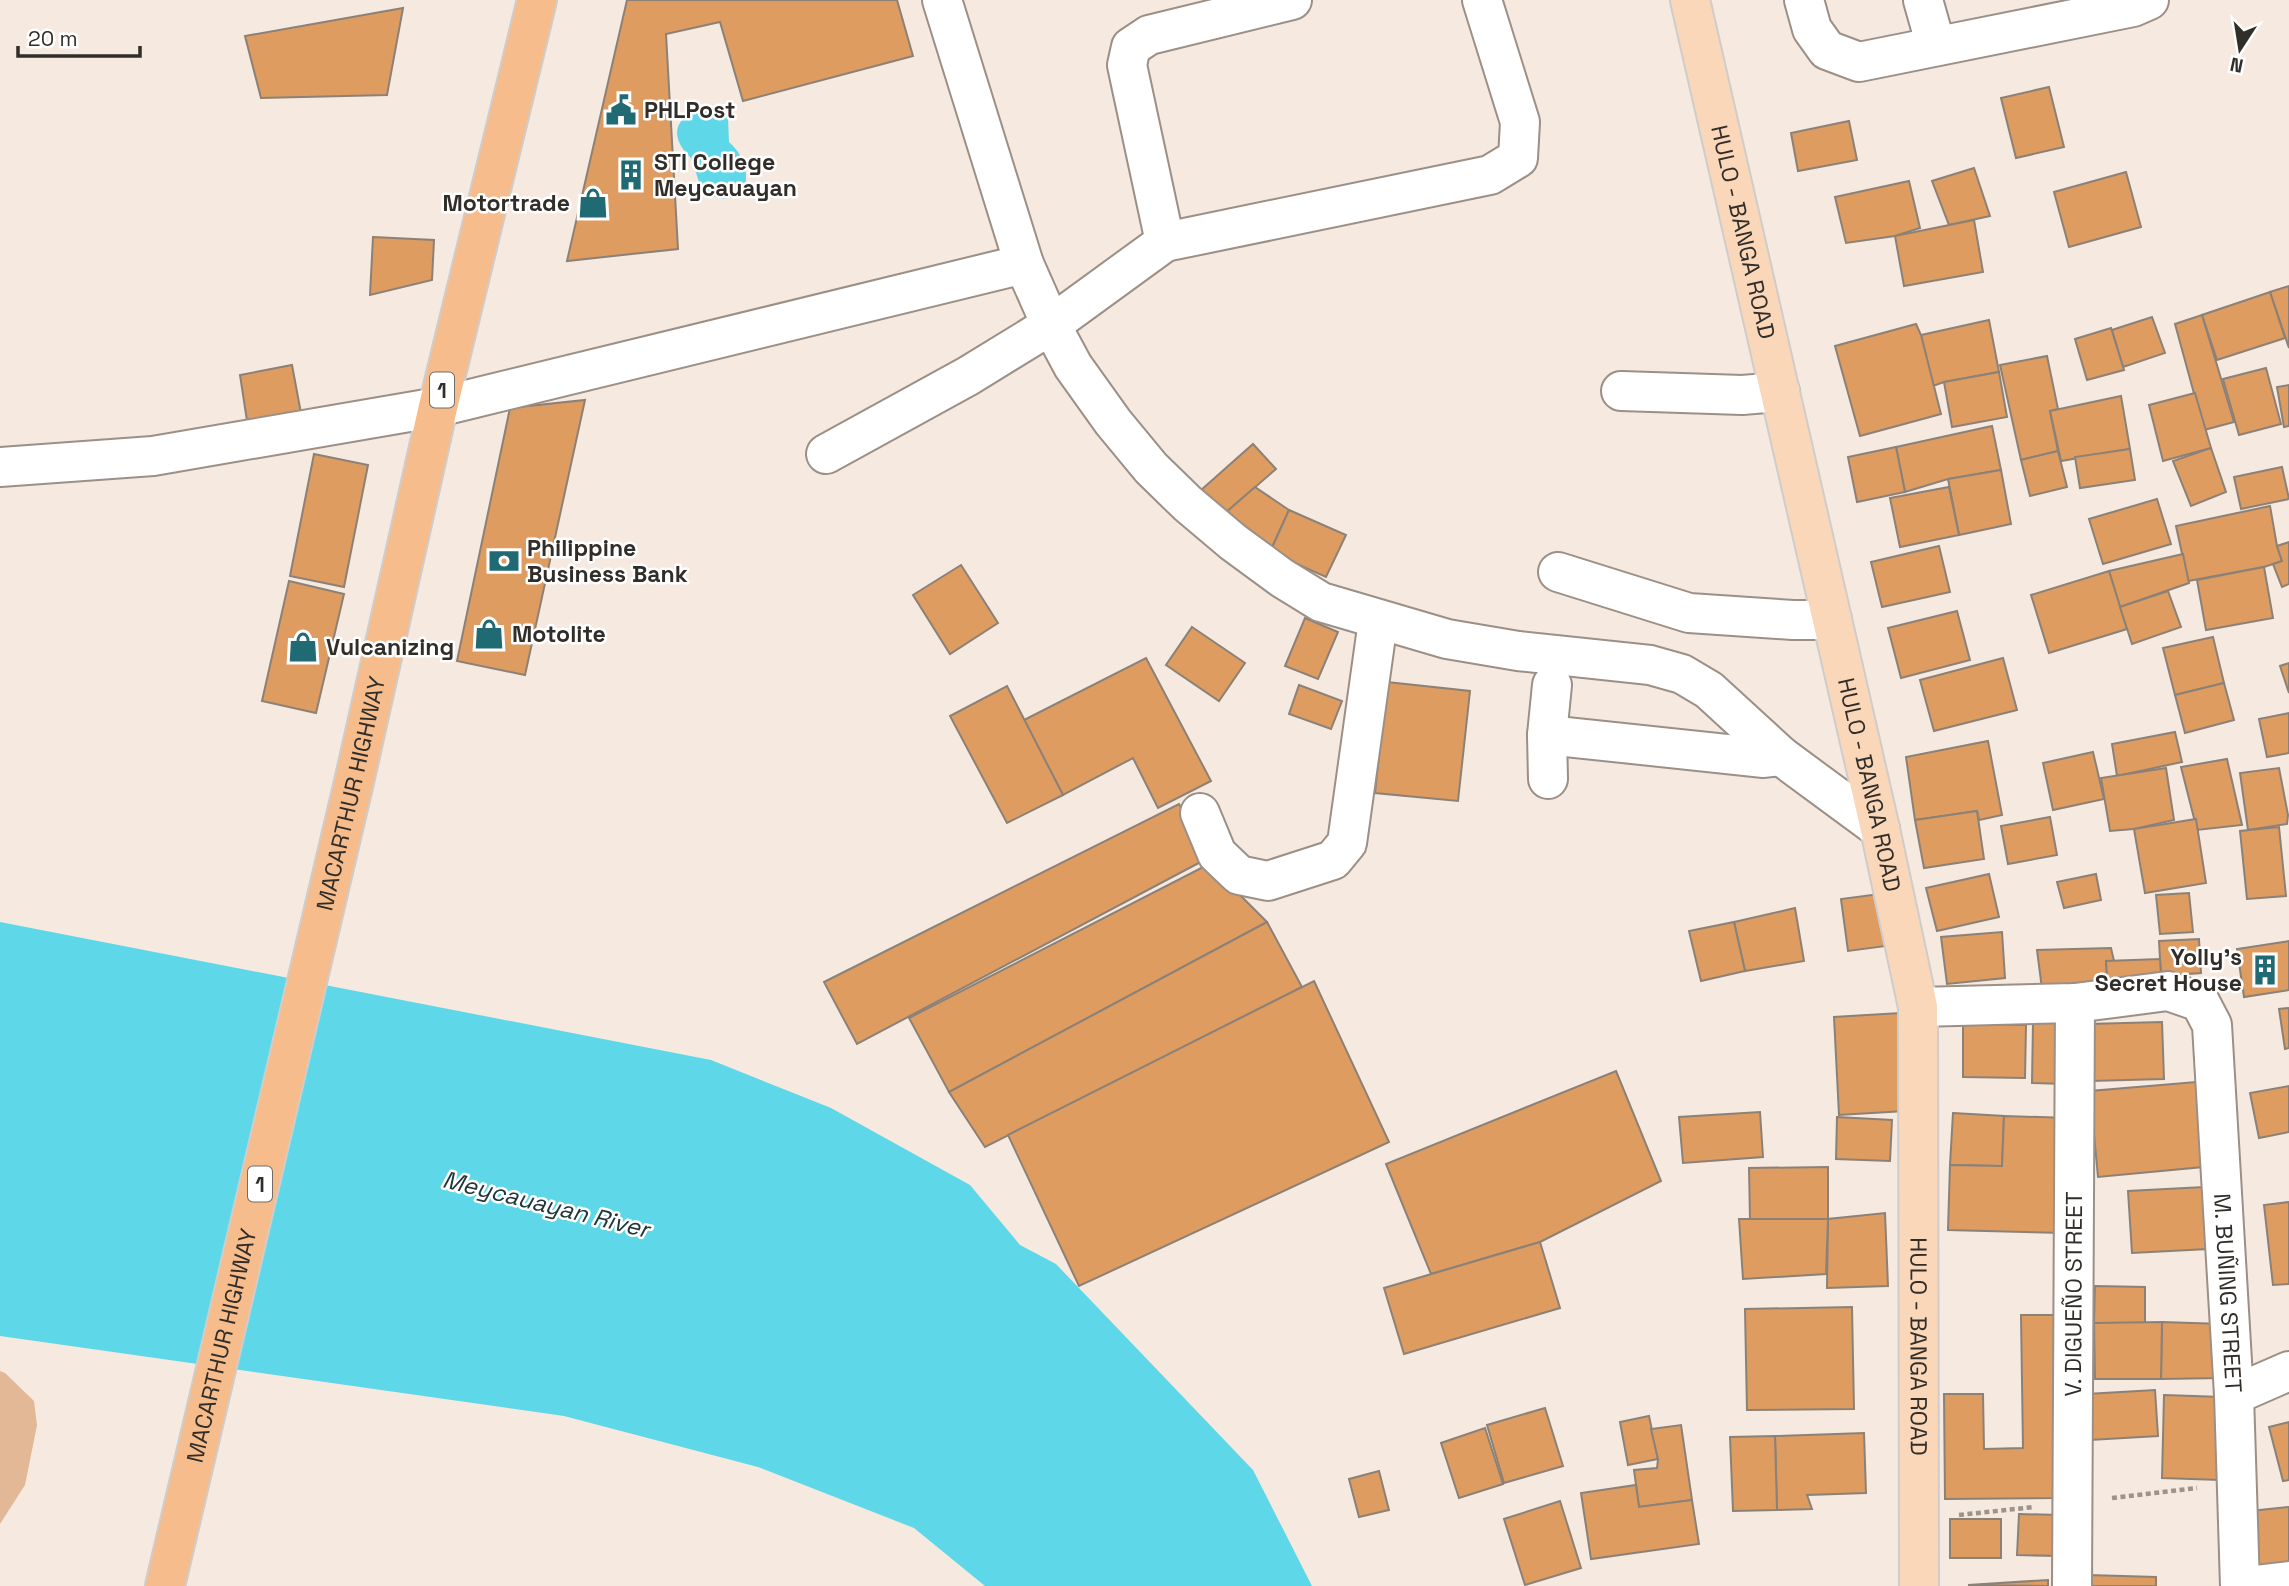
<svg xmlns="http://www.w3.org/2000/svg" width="2289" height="1586" viewBox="0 0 2289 1586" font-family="'Space Grotesk',sans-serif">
	<rect width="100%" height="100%" fill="#f6e9df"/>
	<!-- green -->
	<path fill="#e2b896" d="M0,1371L5,1373L34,1401L37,1425L25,1485L0,1524Z"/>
	<!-- water -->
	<g fill="#5ed8e8">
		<path d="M706,108L728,118L729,142C740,152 747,164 746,180C746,187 741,193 735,196C728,199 726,199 719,198C695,194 700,174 690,157C687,153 682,149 680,144C670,123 688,112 706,108Z"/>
		<path d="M0,922L711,1060L831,1108L970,1185L1020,1245L1056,1264L1253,1470L1312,1586H985L914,1528L758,1467L564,1416L0,1336Z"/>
	</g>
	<!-- building -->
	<g fill="#df9c61" stroke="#8c8177" stroke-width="2">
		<path d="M627,0H897L913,56L743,101L720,22L666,34L678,249L567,261Z"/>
		<path d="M403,8L387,95L261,98L245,36Z"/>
		<path d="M2049,87L2064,147L2016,158L2001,98Z"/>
		<path d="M1849,121L1857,160L1798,171L1791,133Z"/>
		<path d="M1974,168L1990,216L1949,225L1932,181Z"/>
		<path d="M2126,172L2141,227L2069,247L2054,192Z"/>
		<path d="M1909,181L1920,228L1895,236L1846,243L1835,197Z"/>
		<path d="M1974,220L1983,272L1904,286L1895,236Z"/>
		<path d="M373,237L434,240L432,280L370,295Z"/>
		<path d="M2289,286V348L2270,292Z"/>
		<path d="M2270,292L2285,338L2217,360L2202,315Z"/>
		<path d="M2202,315L2234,422L2204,430L2175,324Z"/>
		<path d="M2152,317L2165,353L2123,367L2112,330Z"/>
		<path d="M1989,320L1999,372L1944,382L1933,386L1921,335Z"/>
		<path d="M1916,324L1921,335L1941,414L1860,436L1835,346Z"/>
		<path d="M2111,328L2124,370L2087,380L2075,339Z"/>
		<path d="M2047,356L2058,409L2050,411L2058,451L2021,460L2000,365Z"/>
		<path d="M292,365L303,424L249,434L240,375Z"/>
		<path d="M2266,368L2281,424L2239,435L2223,379Z"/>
		<path d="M1999,372L2007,417L1952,427L1944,382Z"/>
		<path d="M2289,385V426L2284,427L2277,387Z"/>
		<path d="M2195,393L2211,448L2163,461L2149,405Z"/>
		<path d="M2121,396L2130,449L2061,461L2050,411Z"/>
		<path d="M585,400L525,675L457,661L510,408Z"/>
		<path d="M1992,426L2001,470L1948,479L1905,492L1896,447Z"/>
		<path d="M1253,444L1276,469L1223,515L1201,490Z"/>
		<path d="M1896,447L1905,492L1857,502L1848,457Z"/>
		<path d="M2211,448L2226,492L2191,506L2173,461Z"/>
		<path d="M2130,449L2135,480L2080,488L2075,457Z"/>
		<path d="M2058,451L2067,487L2030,496L2021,460Z"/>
		<path d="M314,454L368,465L344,587L290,576Z"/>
		<path d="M2282,467L2289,499L2241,509L2234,477Z"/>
		<path d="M2001,470L2011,524L1959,535L1948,479Z"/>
		<path d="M1255,487L1289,510L1270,552L1223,515Z"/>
		<path d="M1949,487L1959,535L1900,547L1890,498Z"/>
		<path d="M2157,499L2171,544L2103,564L2089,519Z"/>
		<path d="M2270,506L2277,546L2282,561L2264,567L2188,581L2176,526Z"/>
		<path d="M1289,510L1346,535L1326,577L1270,552Z"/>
		<path d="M2289,542V584L2282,587L2273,564L2282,561L2277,546Z"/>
		<path d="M1939,546L1950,592L1882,607L1871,562Z"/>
		<path d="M2183,554L2189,583L2120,607L2109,571Z"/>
		<path d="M961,565L998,623L950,654L913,595Z"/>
		<path d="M2264,567L2273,618L2206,630L2197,580Z"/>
		<path d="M2109,571L2127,629L2049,653L2031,595Z"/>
		<path d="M289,581L344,594L316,713L262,701Z"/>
		<path d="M2168,591L2181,627L2132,644L2120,607Z"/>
		<path d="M1957,611L1970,660L1901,678L1888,628Z"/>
		<path d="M1305,618L1338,632L1318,679L1285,666Z"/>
		<path d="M1192,627L1245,663L1219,701L1166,665Z"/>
		<path d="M2213,637L2224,683L2175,695L2163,648Z"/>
		<path d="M1146,658L1211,781L1158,808L1133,758L1063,795L1024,720Z"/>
		<path d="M2003,658L2017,710L1934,731L1920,680Z"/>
		<path d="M2289,663V693L2280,666Z"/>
		<path d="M1387,682L1470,691L1458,801L1375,793Z"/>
		<path d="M2224,683L2234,720L2185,733L2175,695Z"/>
		<path d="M1299,685L1342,701L1331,729L1289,714Z"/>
		<path d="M1007,686L1063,795L1007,823L950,716Z"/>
		<path d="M2289,713V753L2267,757L2259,719Z"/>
		<path d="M2175,732L2182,762L2117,776L2112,744Z"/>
		<path d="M1988,741L2002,815L1979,820L1977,811L1915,820L1906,757Z"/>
		<path d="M2093,752L2104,799L2053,810L2043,763Z"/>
		<path d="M2227,759L2242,825L2197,830L2181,767Z"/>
		<path d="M2166,768L2174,820L2134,829L2110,831L2101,778Z"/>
		<path d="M2279,768L2288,815L2287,824L2248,830L2240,773Z"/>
		<path d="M1179,804L1210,857L857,1044L824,982Z"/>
		<path d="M1977,811L1984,859L1924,868L1915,820Z"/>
		<path d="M2050,817L2057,855L2008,864L2001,826Z"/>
		<path d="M2196,819L2206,883L2145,893L2134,829Z"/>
		<path d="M2279,827L2286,896L2247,899L2240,831Z"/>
		<path d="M1209,864L1267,922L949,1092L909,1018Z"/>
		<path d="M1989,874L1999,917L1937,931L1926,888Z"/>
		<path d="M2096,874L2101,900L2064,908L2057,882Z"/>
		<path d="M2189,893L2193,932L2160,934L2156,895Z"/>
		<path d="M1879,894L1886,946L1848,951L1841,899Z"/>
		<path d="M1795,908L1804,961L1745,971L1734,922Z"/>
		<path d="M1267,922L1302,987L985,1147L949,1092Z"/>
		<path d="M1734,922L1745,971L1701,981L1689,931Z"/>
		<path d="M2002,932L2005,978L1947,984L1941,937Z"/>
		<path d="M2199,939L2201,973L2161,976L2159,941Z"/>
		<path d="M2289,941V990L2244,997L2237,949Z"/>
		<path d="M2111,948L2114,961H2106L2108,989H2042L2037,950Z"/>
		<path d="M2160,959L2161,976L2108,989L2106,961Z"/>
		<path d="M1314,981L1389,1142L1079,1286L1008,1135Z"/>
		<path d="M2289,1008V1048L2285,1049L2279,1009Z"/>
		<path d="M1900,1013L1905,1111L1839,1115L1834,1017Z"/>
		<path d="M2033,1022H2067L2065,1084L2032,1083Z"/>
		<path d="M2162,1022L2164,1079L2090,1081L2088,1024Z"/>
		<path d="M1963,1024L2026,1025L2025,1078L1963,1077Z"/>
		<path d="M1616,1071L1661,1181L1540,1242L1431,1274L1386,1164Z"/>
		<path d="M2196,1082L2203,1167L2098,1177L2090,1091Z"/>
		<path d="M2289,1086V1132L2259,1138L2250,1093Z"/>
		<path d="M1760,1112L1763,1157L1683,1163L1679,1117Z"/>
		<path d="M1953,1113L2004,1116L2002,1166L1950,1165Z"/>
		<path d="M2004,1116L2069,1118L2066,1233L1948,1230L1950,1165L2002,1166Z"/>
		<path d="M1837,1117L1892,1120L1890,1161L1836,1159Z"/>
		<path d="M1828,1167V1219H1750L1749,1168Z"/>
		<path d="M2204,1187L2208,1249L2132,1253L2128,1191Z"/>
		<path d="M2289,1202V1284L2273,1285L2264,1205Z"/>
		<path d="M1885,1213L1888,1286L1827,1288L1828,1219Z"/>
		<path d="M1739,1219H1828L1826,1274L1743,1279Z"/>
		<path d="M1540,1242L1560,1308L1404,1354L1384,1288Z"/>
		<path d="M2095,1286L2145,1287V1323H2094Z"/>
		<path d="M1852,1307L1854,1409L1747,1410L1745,1309Z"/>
		<path d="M2021,1315H2056L2059,1498L1945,1499L1944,1394H1983L1984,1449L2023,1448Z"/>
		<path d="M2162,1322L2222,1324V1378L2161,1379Z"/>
		<path d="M2162,1322L2161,1379H2095L2094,1323Z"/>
		<path d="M2155,1390L2158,1436L2090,1440L2087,1394Z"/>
		<path d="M2164,1395L2222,1397L2220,1480L2162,1478Z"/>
		<path d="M1545,1408L1563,1466L1504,1483L1487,1425Z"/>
		<path d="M1649,1416L1658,1459L1628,1465L1620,1422Z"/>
		<path d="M2289,1422V1480L2283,1481L2269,1427Z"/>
		<path d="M1681,1425L1692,1500L1639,1507L1634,1470L1657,1468L1658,1459L1651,1429Z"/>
		<path d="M1485,1428L1503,1484L1459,1498L1441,1443Z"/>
		<path d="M1864,1433L1866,1493L1807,1495L1812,1509L1777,1510L1775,1436Z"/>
		<path d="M1775,1436L1777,1510L1733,1511L1730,1437Z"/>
		<path d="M1379,1471L1389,1510L1359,1517L1349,1479Z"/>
		<path d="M1636,1485L1639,1507L1692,1500L1699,1544L1591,1559L1581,1493Z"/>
		<path d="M1560,1501L1581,1568L1525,1585L1504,1519Z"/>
		<path d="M2289,1507V1575L2260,1579L2251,1511Z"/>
		<path d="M2019,1514L2058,1515L2057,1556L2017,1555Z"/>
		<rect x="1950" y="1519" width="51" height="39"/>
		<path d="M2088,1575L2156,1577V1586H2087Z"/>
		<path d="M2048,1580V1586L1968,1585Z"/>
	</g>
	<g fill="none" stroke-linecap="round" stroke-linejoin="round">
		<!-- minor casing -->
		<g stroke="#9b8f86" stroke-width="42">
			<g id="minor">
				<path d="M942,0L1024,264L1051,325L1073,366L1113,422L1151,468L1188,504L1233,542L1282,578L1321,602L1447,639L1518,651L1650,665L1682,674L1709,690L1781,756L1880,829"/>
				<path d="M1804,0L1812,29L1827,50L1859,62L2133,7L2149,0"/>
				<path d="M1923,0L1936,46"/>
				<path d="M1165,242L1127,65L1131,47L1149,35L1292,0"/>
				<path d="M1621,391L1742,395L1780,392"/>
				<path d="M826,454L968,376L1051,325L1165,242L1490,175L1518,158L1520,122L1482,0"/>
				<path d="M0,467L153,456L438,407L1024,264"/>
				<path d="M1558,572L1689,613L1793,620H1832"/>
				<path d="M1547,735L1764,758L1781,756"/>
				<path d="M1548,779L1547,735L1552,685"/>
				<path d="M1200,813L1217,854L1239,875L1268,881L1333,860L1347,843L1378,621"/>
				<path id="s1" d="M1918,1007L2075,1003L2168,991L2200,1002L2212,1025L2234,1395L2240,1586"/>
				<path d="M2234,1395L2289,1371"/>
				<path id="s2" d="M2072,1586L2075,1003"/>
				<path d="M2246,1586L2289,1581"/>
			</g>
		</g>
		<!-- major casing -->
		<g stroke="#cecdcc" stroke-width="42">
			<g id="major">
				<path id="s3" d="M1690,0L1880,829L1918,1007L1919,1586"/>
			</g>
		</g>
		<!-- highway casing -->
		<g stroke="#cecdcc" stroke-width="42">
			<g id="highway">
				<path id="s4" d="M165,1586L354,782L438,407L537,0"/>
			</g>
		</g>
		<!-- path -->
		<g stroke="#9c948c" stroke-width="4.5" stroke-dasharray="5 3.5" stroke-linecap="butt">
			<path d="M2112,1498L2197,1488"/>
			<path d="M1959,1515L2034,1507"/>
		</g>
		<!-- minor -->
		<use href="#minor" stroke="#fff" stroke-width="38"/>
		<!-- major -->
		<use href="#major" stroke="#fad7b9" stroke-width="38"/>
		<!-- highway -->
		<use href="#highway" stroke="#f7bc8b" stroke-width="38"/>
	</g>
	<!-- icons -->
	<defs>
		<g id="civic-bare" transform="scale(2.415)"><path d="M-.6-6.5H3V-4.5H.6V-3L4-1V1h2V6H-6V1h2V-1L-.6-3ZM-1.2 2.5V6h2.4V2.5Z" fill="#206a74" stroke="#fff" stroke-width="2.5" paint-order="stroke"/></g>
		<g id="building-bare" transform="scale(2.415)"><path d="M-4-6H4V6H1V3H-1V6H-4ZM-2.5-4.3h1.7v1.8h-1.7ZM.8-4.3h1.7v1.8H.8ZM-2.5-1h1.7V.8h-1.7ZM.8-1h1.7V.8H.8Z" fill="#206a74" stroke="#fff" stroke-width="2.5" paint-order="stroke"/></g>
		<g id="shop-bare" transform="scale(2.415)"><path d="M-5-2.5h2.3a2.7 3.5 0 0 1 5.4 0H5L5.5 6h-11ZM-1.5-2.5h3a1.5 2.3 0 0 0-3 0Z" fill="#206a74" stroke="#fff" stroke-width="2.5" paint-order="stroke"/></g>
		<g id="bank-bare" transform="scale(2.415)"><path d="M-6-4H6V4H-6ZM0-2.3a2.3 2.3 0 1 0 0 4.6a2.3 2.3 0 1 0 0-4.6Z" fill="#206a74" stroke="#fff" stroke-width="2.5" paint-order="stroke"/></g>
	</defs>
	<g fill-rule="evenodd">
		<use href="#civic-bare" x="621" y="110"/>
		<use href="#building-bare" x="631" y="175"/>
		<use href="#shop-bare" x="593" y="203"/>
		<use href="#bank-bare" x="504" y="561"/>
		<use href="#shop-bare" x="489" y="634"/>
		<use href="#shop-bare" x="303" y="647"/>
		<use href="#building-bare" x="2265" y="970"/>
	</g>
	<g text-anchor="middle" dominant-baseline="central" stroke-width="5" stroke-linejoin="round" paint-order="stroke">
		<!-- shield labels -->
		<g fill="#fff" stroke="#6f6c69" stroke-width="2">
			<rect x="430" y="372.5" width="24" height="35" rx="5"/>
			<rect x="248" y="1166.5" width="24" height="35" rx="5"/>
		</g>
		<g font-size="21" font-weight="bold" fill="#312d29">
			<text x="442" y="390">1</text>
			<text x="260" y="1184">1</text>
		</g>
		<!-- poi labels -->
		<g font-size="23" font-weight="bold" fill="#312d29" stroke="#fff" text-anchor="start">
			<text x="644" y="110">PHLPost</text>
			<text x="654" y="162">STI College<tspan x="654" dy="26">Meycauayan</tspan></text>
			<text x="570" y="203" text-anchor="end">Motortrade</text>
			<text x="527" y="548">Philippine<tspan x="527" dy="26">Business Bank</tspan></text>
			<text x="512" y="634">Motolite</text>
			<text x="326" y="647">Vulcanizing</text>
			<text x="2242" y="957" text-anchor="end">Yolly's<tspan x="2242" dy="26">Secret House</tspan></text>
		</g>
		<!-- street labels -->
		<g font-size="23" fill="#312d29" stroke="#fff">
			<text stroke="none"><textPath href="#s3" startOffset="238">HULO - BANGA ROAD</textPath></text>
			<text stroke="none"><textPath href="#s3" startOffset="805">HULO - BANGA ROAD</textPath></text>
			<text stroke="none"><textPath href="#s4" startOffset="814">MACARTHUR HIGHWAY</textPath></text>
			<text stroke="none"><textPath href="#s1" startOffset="579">M. BUÑING STREET</textPath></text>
			<text stroke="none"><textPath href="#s2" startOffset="292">V. DIGUEÑO STREET</textPath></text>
			<text stroke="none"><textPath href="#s4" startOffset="247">MACARTHUR HIGHWAY</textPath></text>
			<text stroke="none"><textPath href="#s3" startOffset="1372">HULO - BANGA ROAD</textPath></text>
		</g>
		<!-- water labels -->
		<g font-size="24" font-style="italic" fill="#203639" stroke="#fff">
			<text transform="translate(546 1204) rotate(14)">Meycauayan River</text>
		</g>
	</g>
	<!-- north arrow -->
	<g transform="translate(2240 49) rotate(192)" stroke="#ffffff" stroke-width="5" paint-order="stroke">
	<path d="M0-5L12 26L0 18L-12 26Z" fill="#312d29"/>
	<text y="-10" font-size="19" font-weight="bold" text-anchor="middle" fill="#312d29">N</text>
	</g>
	<!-- scale -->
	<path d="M18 46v10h122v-10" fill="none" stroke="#312d29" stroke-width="3.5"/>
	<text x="28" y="46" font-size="21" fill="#312d29" stroke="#ffffff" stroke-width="5" paint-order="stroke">20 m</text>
</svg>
